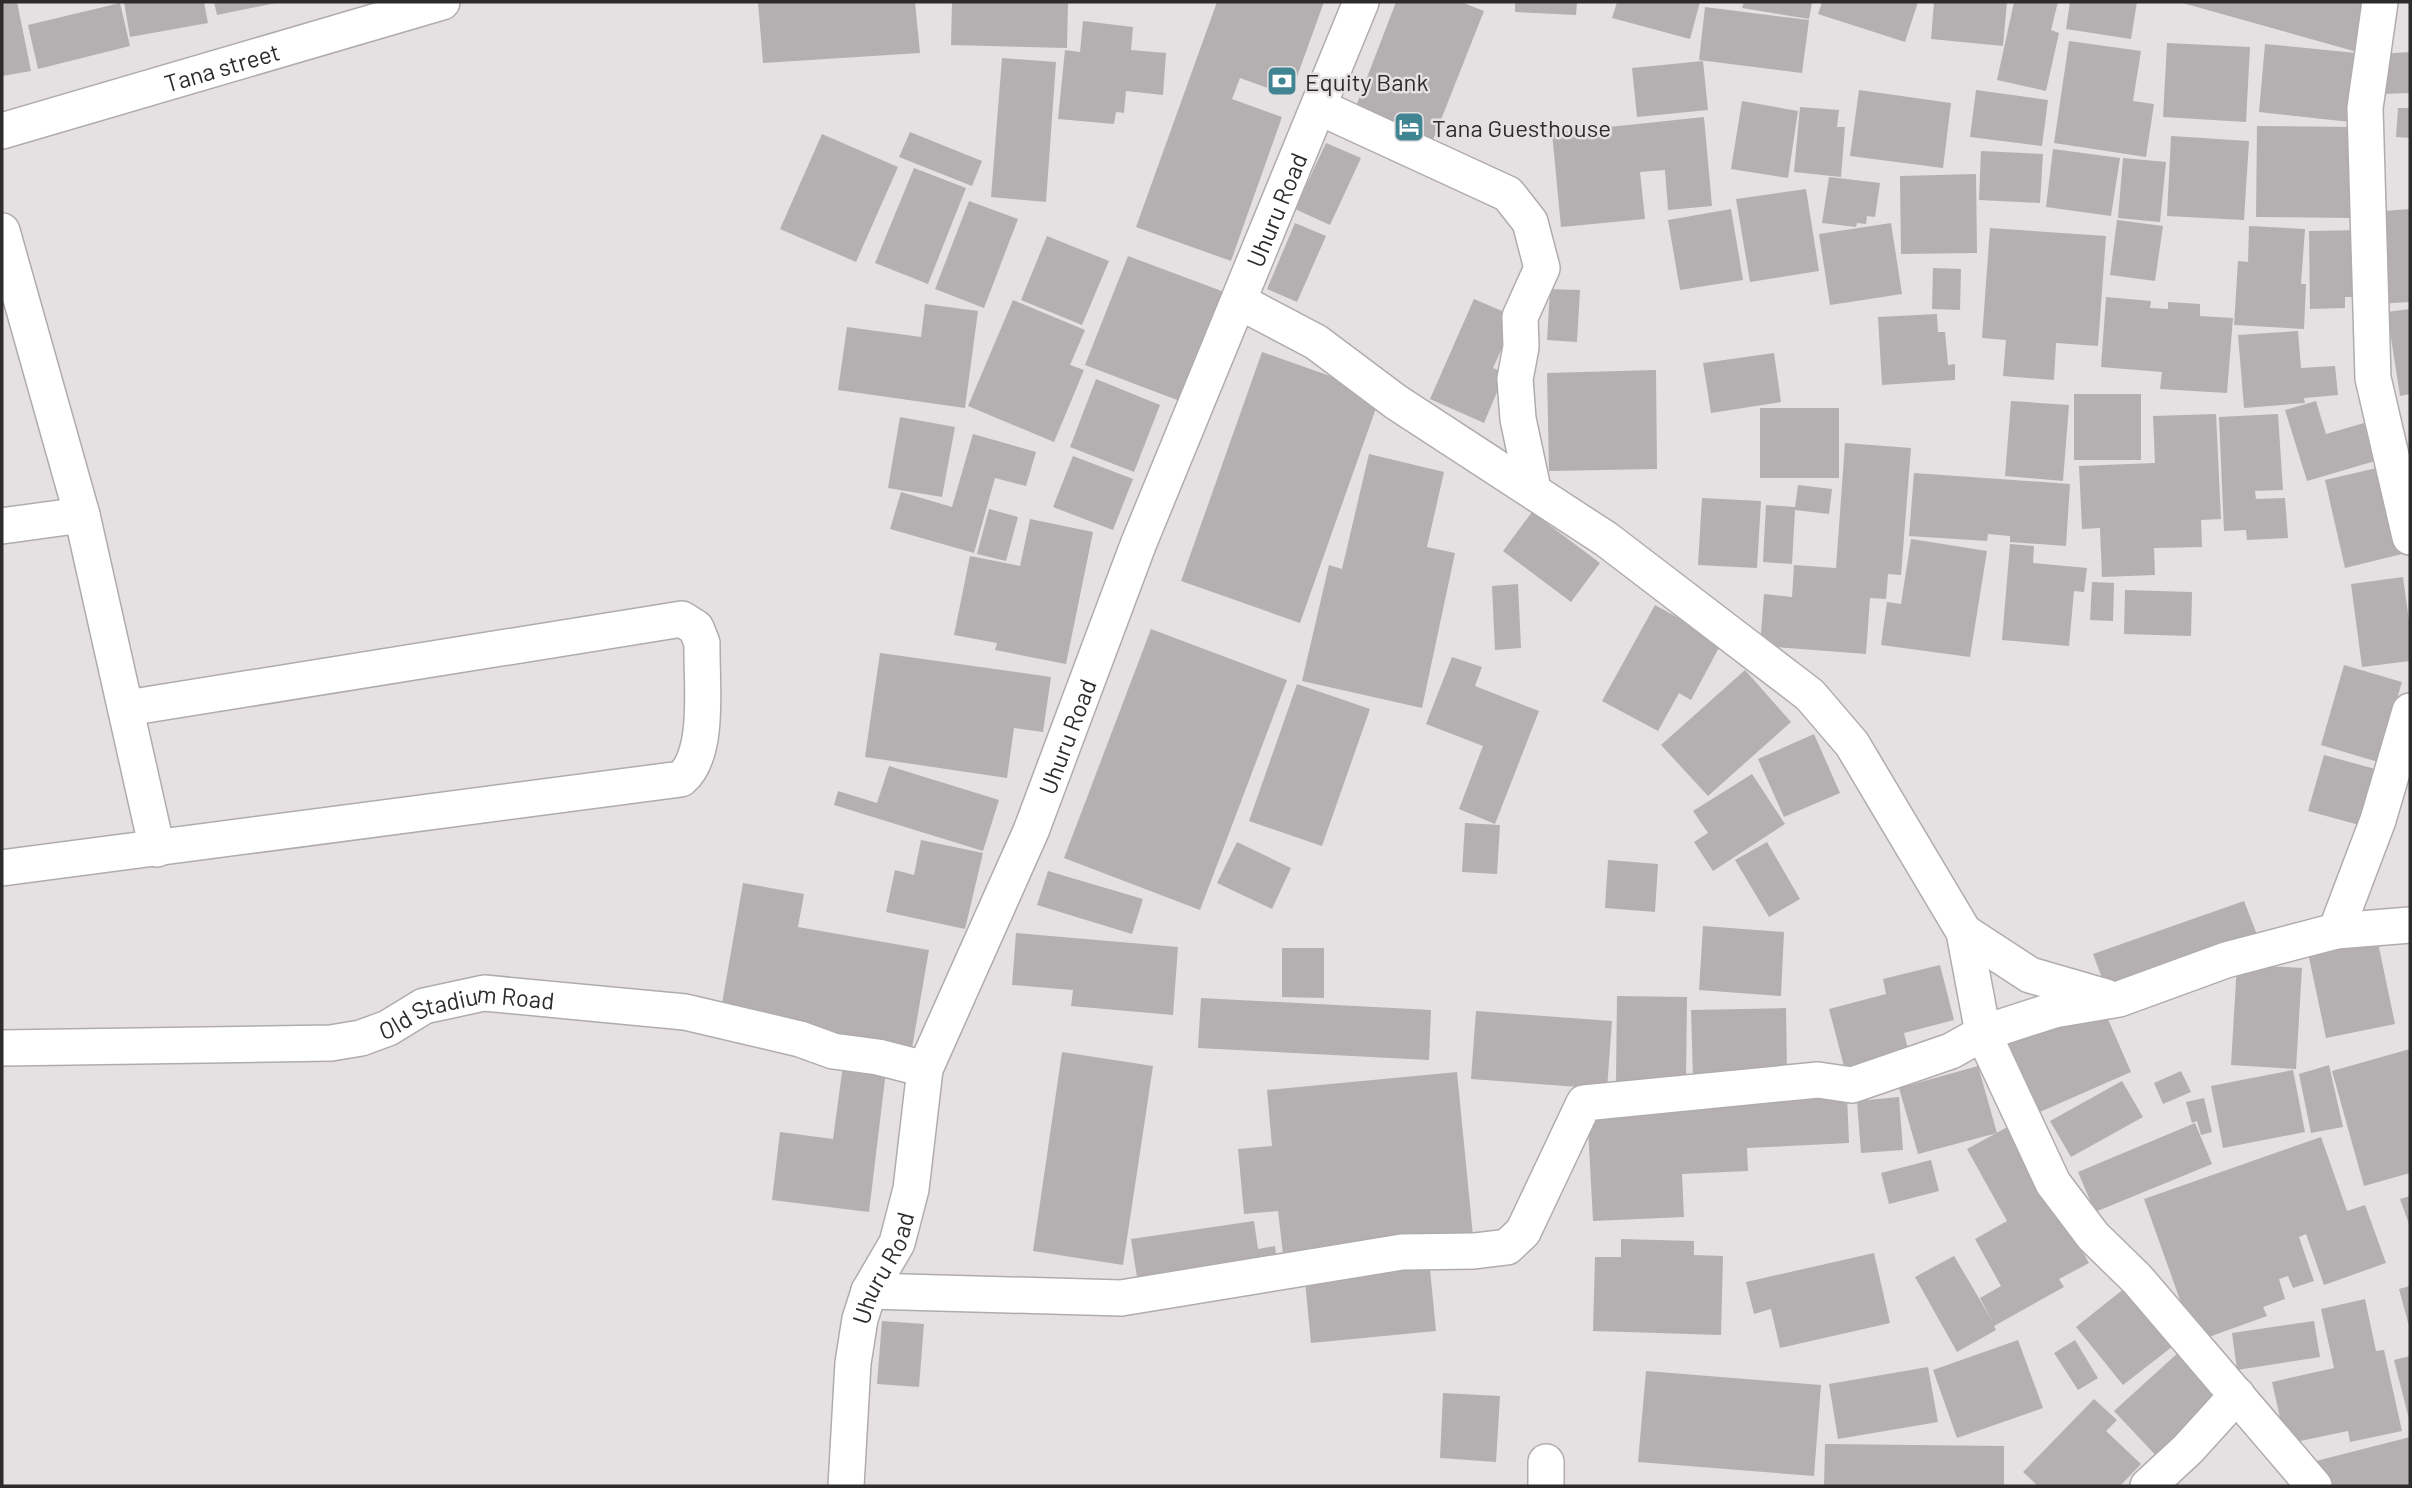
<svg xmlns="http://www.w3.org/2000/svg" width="2412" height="1488" viewBox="0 0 2412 1488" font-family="Barlow,sans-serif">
	<rect width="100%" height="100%" fill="#e5e0e2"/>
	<!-- building -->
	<g fill="#b4b0b1">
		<path d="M2,2H17L31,71L2,76Z"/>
		<path d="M124,2H204L208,23L130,37Z"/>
		<path d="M214,2H276V3L217,15Z"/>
		<path d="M758,2H915L920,53L763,63Z"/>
		<path d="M952,2H1068L1067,48L951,45Z"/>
		<path d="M1217,2H1324L1290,96L1240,78L1232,99L1282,117L1231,261L1136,227Z"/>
		<path d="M1396,2H1461L1484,11L1431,145L1353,114Z"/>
		<path d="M1515,2H1577L1576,15L1515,12Z"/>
		<path d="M1617,2H1700L1690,39L1612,18Z"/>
		<path d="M1744,2H1812L1809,19L1742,8Z"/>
		<path d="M1822,2H1918L1905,42L1818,14Z"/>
		<path d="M1934,2H2007L2003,46L1931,39Z"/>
		<path d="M2014,2H2058L2051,30L2059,33L2046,91L1997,80Z"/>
		<path d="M2070,2H2137L2131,39L2066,29Z"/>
		<path d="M2179,2H2370L2357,52Z"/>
		<path d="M120,3L130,46L38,69L28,25Z"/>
		<path d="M1705,7L1809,20L1802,73L1699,60Z"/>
		<path d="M1083,21L1133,27L1131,50L1166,53L1163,95L1126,91L1124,113L1116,112L1114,124L1058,119L1065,50L1080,52Z"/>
		<path d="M2069,41L2141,51L2133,101L2154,104L2146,157L2054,143Z"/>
		<path d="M2167,43L2250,47L2246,122L2163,117Z"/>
		<path d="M2265,44L2356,53L2350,122L2259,112Z"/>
		<path d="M2410,52V93L2382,94L2380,54Z"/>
		<path d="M1002,58L1056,62L1046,202L991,197Z"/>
		<path d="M1703,61L1708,110L1637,117L1632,68Z"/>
		<path d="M1859,90L1951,103L1943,168L1850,156Z"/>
		<path d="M1976,90L2048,100L2042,146L1970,137Z"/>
		<path d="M1742,101L1798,111L1788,178L1731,169Z"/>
		<path d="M1800,107L1839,110L1837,127H1845L1841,177L1794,172Z"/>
		<path d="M2398,108H2410V138L2396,137Z"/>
		<path d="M1704,117L1712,206L1668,210L1665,170L1640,172L1645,219L1561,227L1552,133Z"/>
		<path d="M2257,126L2355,127L2354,218L2256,217Z"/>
		<path d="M910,132L982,161L972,186L899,157Z"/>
		<path d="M822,134L898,167L856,262L780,229Z"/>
		<path d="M2171,136L2249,141L2244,220L2167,216Z"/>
		<path d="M1326,143L1361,158L1330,225L1295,209Z"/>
		<path d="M2053,149L2120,158L2111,216L2046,207Z"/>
		<path d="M1981,151L2043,154L2040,203L1979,200Z"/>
		<path d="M2123,158L2166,162L2160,222L2118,218Z"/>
		<path d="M914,168L966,188L928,284L875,263Z"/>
		<path d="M1976,174L1977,253L1901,254L1900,176Z"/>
		<path d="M1829,177L1880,183L1875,217L1867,216L1866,224L1857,223L1856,227L1822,223Z"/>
		<path d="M1806,189L1819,271L1750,282L1736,199Z"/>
		<path d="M969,201L1018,219L984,308L935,289Z"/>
		<path d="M1731,209L1743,280L1680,290L1668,220Z"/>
		<path d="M2410,209V302L2377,304L2371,212Z"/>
		<path d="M2117,220L2163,226L2155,281L2110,275Z"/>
		<path d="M1295,223L1326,236L1297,302L1267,289Z"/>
		<path d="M1891,223L1902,294L1830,305L1819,234Z"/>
		<path d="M2249,226L2305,229L2301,284H2306L2304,329L2234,325L2238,261L2248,262Z"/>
		<path d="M1990,228L2106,236L2098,346L2056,343L2054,380L2003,376L2006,340L1982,338Z"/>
		<path d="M2363,230L2364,297H2345V308L2310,309L2309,231Z"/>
		<path d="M1047,236L1109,261L1082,325L1021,300Z"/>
		<path d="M1128,256L1227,293L1185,403L1085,365Z"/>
		<path d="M1933,268L1961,269L1960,310L1932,309Z"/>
		<path d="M1550,289L1580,290L1577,342L1547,340Z"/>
		<path d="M2106,297L2151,301L2150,308L2168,309V302L2200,304V316L2233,318L2227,393L2160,389L2162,372L2101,367Z"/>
		<path d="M1474,299L1516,317L1493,368L1505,373L1484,423L1430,399Z"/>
		<path d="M1013,300L1085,330L1070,365L1084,370L1054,442L968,406Z"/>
		<path d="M925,304L978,311L965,408L838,390L847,327L921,337Z"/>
		<path d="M2410,309V394L2400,396L2387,312Z"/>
		<path d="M1937,314L1938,332H1945L1948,365L1955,364V380L1882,385L1878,317Z"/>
		<path d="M2298,331L2301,368L2335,366L2338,395L2304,398L2305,403L2244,408L2238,335Z"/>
		<path d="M1262,352L1381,394L1300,623L1181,581Z"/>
		<path d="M1774,353L1781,402L1711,413L1703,363Z"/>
		<path d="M1656,370L1657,469L1549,471L1547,373Z"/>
		<path d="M1096,379L1160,405L1134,472L1070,447Z"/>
		<rect x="2074" y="394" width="67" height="66"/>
		<path d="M2011,401L2069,405L2063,481L2005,476Z"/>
		<path d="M2316,401L2326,434L2364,423L2375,461L2307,481L2285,410Z"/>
		<rect x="1760" y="408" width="79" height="70"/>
		<path d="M2216,414L2221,519L2201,520L2202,547L2154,548L2155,575L2102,577L2100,528L2082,529L2079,466L2155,463L2153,416Z"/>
		<path d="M2278,414L2283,490L2255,491L2256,499L2285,498L2288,538L2247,540L2246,530L2224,531L2219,417Z"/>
		<path d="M900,417L955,427L942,497L888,488Z"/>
		<path d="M973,434L1036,452L1026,486L995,478L974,553L890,529L901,492L952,507Z"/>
		<path d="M1845,443L1911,448L1901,575L1888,574L1886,599L1870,598L1866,654L1760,646L1764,594L1792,597L1794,565L1836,568Z"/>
		<path d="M1369,454L1444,472L1427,547L1455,553L1422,708L1302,681L1329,565L1342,569Z"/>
		<path d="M1073,456L1133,479L1113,530L1053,507Z"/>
		<path d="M2381,467L2402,554L2345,568L2325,480Z"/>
		<path d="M1914,473L2070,484L2066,546L2010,542V536L1988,534L1987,541L1909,536Z"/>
		<path d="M1798,485L1832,489L1829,514L1795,510L1792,564L1763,562L1766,505L1795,507Z"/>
		<path d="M1702,498L1761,501L1757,568L1698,565Z"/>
		<path d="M989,509L1018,517L1006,561L977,554Z"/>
		<path d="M1532,512L1600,563L1571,602L1503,551Z"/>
		<path d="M1030,519L1093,532L1066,664L995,650L997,643L954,635L970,556L1020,566Z"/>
		<path d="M1911,539L1987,551L1970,657L1881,645L1887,602L1901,604Z"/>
		<path d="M2010,544L2034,546L2033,563L2087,568L2084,592L2074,591L2069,646L2002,640Z"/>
		<path d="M2403,577L2410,628V661L2362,667L2351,584Z"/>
		<path d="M2092,582L2114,583L2113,621L2090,620Z"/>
		<path d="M1518,584L1521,648L1495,650L1492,586Z"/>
		<path d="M2125,590L2192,592L2191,636L2124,634Z"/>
		<path d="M1655,605L1722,642L1691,700L1679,693L1658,731L1602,701Z"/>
		<path d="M1151,629L1287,680L1200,910L1064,858Z"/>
		<path d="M880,653L1051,677L1043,732L1014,728L1007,778L865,757Z"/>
		<path d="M1452,657L1482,667L1475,686L1539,711L1495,824L1459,809L1483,746L1426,724Z"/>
		<path d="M2344,665L2402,682L2378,762L2321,745Z"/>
		<path d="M1745,670L1791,722L1708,796L1661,745Z"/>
		<path d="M1297,684L1370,709L1322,846L1249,821Z"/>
		<path d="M1814,734L1840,793L1784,817L1758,759Z"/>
		<path d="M2324,755L2379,770L2363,826L2308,811Z"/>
		<path d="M889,766L999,800L983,851L834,805L838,791L877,803Z"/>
		<path d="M1752,774L1785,824L1713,871L1694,842L1708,833L1693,811Z"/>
		<path d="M1465,823L1500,825L1497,874L1462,872Z"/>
		<path d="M921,840L983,853L965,929L886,912L895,870L914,875Z"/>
		<path d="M1237,842L1291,868L1272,909L1217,883Z"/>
		<path d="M1767,842L1800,899L1769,917L1735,860Z"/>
		<path d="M1608,860L1658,864L1655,912L1605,908Z"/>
		<path d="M1048,871L1143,899L1132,934L1037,905Z"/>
		<path d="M743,883L804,894L798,927L929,950L912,1048L720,1015Z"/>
		<path d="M2244,901L2259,940L2108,994L2093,954Z"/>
		<path d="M1703,926L1784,932L1781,996L1699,990Z"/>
		<path d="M1016,933L1178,947L1173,1015L1071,1006L1073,990L1012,985Z"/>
		<path d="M2376,933L2395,1024L2326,1038L2307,948Z"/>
		<path d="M1282,948H1324V998L1282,997Z"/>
		<path d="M2237,964L2302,968L2296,1069L2231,1065Z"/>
		<path d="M1940,965L1954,1020L1904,1033L1909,1053L1845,1070L1829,1009L1886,994L1883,979Z"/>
		<path d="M1617,996L1687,997L1686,1082L1616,1081Z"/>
		<path d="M1201,998L1431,1010L1429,1060L1198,1048Z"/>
		<path d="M1786,1008L1787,1076L1693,1078L1691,1010Z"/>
		<path d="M2104,1010L2131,1072L2033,1115L2000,1041L2060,1014L2066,1026Z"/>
		<path d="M1476,1011L1612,1021L1607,1089L1471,1079Z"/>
		<path d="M2410,1049V1173L2364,1186L2332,1071Z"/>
		<path d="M1062,1052L1153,1066L1123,1265L1033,1251Z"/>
		<path d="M843,1065L886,1071L869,1212L772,1200L780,1132L833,1139Z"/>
		<path d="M2329,1065L2343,1127L2311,1133L2299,1074Z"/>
		<path d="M1978,1066L1997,1133L1918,1154L1899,1088Z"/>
		<path d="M2293,1070L2305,1132L2223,1148L2211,1086Z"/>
		<path d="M2181,1071L2191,1092L2163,1104L2154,1083Z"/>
		<path d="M1457,1072L1473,1236L1283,1254L1278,1211L1244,1214L1238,1149L1272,1146L1267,1090Z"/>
		<path d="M2122,1081L2143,1117L2071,1157L2050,1121Z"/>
		<path d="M1847,1096L1849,1143L1747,1148L1748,1171L1682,1174L1684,1217L1593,1221L1587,1108Z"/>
		<path d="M1899,1097L1903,1150L1861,1153L1857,1101Z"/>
		<path d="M2204,1098L2212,1132L2201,1135L2197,1121L2192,1123L2186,1102Z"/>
		<path d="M2195,1123L2212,1164L2095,1212L2078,1172Z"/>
		<path d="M2011,1125L2089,1263L2059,1279L2064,1287L1994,1326L1996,1330L1957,1352L1915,1277L1954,1256L1993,1322L1980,1298L2001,1286L1975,1239L2007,1221L1967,1149Z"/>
		<path d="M2321,1137L2347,1211L2365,1205L2386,1263L2324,1285L2306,1234L2299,1237L2314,1281L2293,1288L2288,1276L2279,1279L2285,1299L2263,1307L2267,1316L2195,1342L2144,1199Z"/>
		<path d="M1931,1160L1939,1191L1889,1204L1881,1173Z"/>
		<path d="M2410,1196V1227L2400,1199Z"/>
		<path d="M1254,1221L1258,1249L1275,1246L1278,1270L1139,1290L1131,1239Z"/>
		<path d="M1621,1239L1694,1241V1255L1723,1256L1721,1335L1593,1331L1595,1257H1621Z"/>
		<path d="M1874,1253L1890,1323L1780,1348L1771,1309L1754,1314L1746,1282Z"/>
		<path d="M1429,1259L1436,1331L1311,1343L1304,1271Z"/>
		<path d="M2130,1284L2177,1343L2123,1385L2076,1327Z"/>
		<path d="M2410,1286V1326H2409L2399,1289Z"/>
		<path d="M2365,1299L2376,1351L2384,1350L2402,1431L2350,1442L2348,1431L2286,1444L2272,1382L2334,1368L2321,1309Z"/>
		<path d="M882,1321L924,1324L919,1387L877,1384Z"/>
		<path d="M2314,1321L2320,1357L2237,1370L2232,1333Z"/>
		<path d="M2018,1340L2043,1408L1957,1438L1933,1370Z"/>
		<path d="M2075,1340L2098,1378L2078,1390L2054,1353Z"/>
		<path d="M2180,1351L2226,1401L2161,1461L2114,1411Z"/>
		<path d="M2410,1356V1418L2409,1419L2394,1360Z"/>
		<path d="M1928,1367L1938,1422L1838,1439L1829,1384Z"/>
		<path d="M1646,1371L1821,1385L1814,1476L1638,1462Z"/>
		<path d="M1443,1393L1500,1396L1496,1462L1440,1458Z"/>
		<path d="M2094,1399L2117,1420L2106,1431L2141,1464L2120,1486H2038L2023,1472Z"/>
		<path d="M2410,1437V1486H2322L2316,1461Z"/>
		<path d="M1825,1444L2004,1446V1486H1824Z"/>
	</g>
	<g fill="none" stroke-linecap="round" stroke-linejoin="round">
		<!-- minor casing -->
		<g stroke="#b0acad" stroke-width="38">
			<g id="minor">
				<path d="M2380,2L2365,108L2373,378L2410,537"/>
				<path d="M1319,107L1508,194L1530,222L1542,268L1520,317L1521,347L1515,379L1518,419L1533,489"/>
				<path id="s1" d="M2,131L442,2"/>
				<path d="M2,231L82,515L157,849"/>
				<path d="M1240,302L1316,342L1396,402L1606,539L1810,695L1852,744L1964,932L1983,1033L2053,1183L2093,1236L2137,1279L2314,1486"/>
				<path d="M2,526L82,515"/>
				<path d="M2,868L681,779C711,754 701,681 702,643L696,628L682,619L127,708"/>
				<path d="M2336,931L2378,820L2410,711"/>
				<path d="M1964,932L2030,975L2106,997"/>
				<path id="s2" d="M2,1048L331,1043L361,1038L388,1028L424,1006L484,993L685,1012L800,1039L833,1051L878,1057L925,1069"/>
				<path d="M869,1291L1121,1298L1402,1252L1474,1251L1507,1247L1523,1232L1584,1103L1818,1080L1852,1085L1951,1051L1983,1033L2054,1010L2119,999L2226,960L2336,931L2410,925"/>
				<path d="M1546,1462V1486"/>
				<path id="s3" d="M846,1486L853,1363L860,1319L869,1291L897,1243L911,1189L925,1069L1031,831L1138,545L1361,2"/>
				<path d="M2148,1486L2188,1449L2237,1395"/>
			</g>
		</g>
		<!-- minor -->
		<use href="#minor" stroke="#fff" stroke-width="35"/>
	</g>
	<!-- icons -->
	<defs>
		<g id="bank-square" transform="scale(1.575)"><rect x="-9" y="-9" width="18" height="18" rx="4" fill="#418593" stroke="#e5e0e2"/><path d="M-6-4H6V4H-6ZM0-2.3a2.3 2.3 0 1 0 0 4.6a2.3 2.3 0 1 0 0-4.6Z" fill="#fff"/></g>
		<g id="hotel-square" transform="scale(1.575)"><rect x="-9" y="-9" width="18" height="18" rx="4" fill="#418593" stroke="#e5e0e2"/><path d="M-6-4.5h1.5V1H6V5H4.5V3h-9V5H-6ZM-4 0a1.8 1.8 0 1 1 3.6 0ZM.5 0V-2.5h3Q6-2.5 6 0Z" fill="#fff"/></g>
	</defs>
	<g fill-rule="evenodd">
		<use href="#bank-square" x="1282" y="81"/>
		<use href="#hotel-square" x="1409" y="127"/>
	</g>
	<g text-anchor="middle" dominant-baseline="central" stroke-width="5" stroke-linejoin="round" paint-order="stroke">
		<!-- street labels -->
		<g font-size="24" fill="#2d2b2c" stroke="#e5e0e2">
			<text stroke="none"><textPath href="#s1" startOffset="229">Tana street</textPath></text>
			<text stroke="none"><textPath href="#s3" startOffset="1358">Uhuru Road</textPath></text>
			<text stroke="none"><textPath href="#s3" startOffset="791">Uhuru Road</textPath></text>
			<text stroke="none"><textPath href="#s2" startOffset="471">Old Stadium Road</textPath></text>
			<text stroke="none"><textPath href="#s3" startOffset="224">Uhuru Road</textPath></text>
		</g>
		<!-- poi labels -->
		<g font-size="24" fill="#2d2b2c" stroke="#e5e0e2" text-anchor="start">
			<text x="1305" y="81">Equity Bank</text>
			<text x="1432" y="127">Tana Guesthouse</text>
		</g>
	</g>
	<!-- border -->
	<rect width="2412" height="1488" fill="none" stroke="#2d2b2c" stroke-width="7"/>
</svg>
